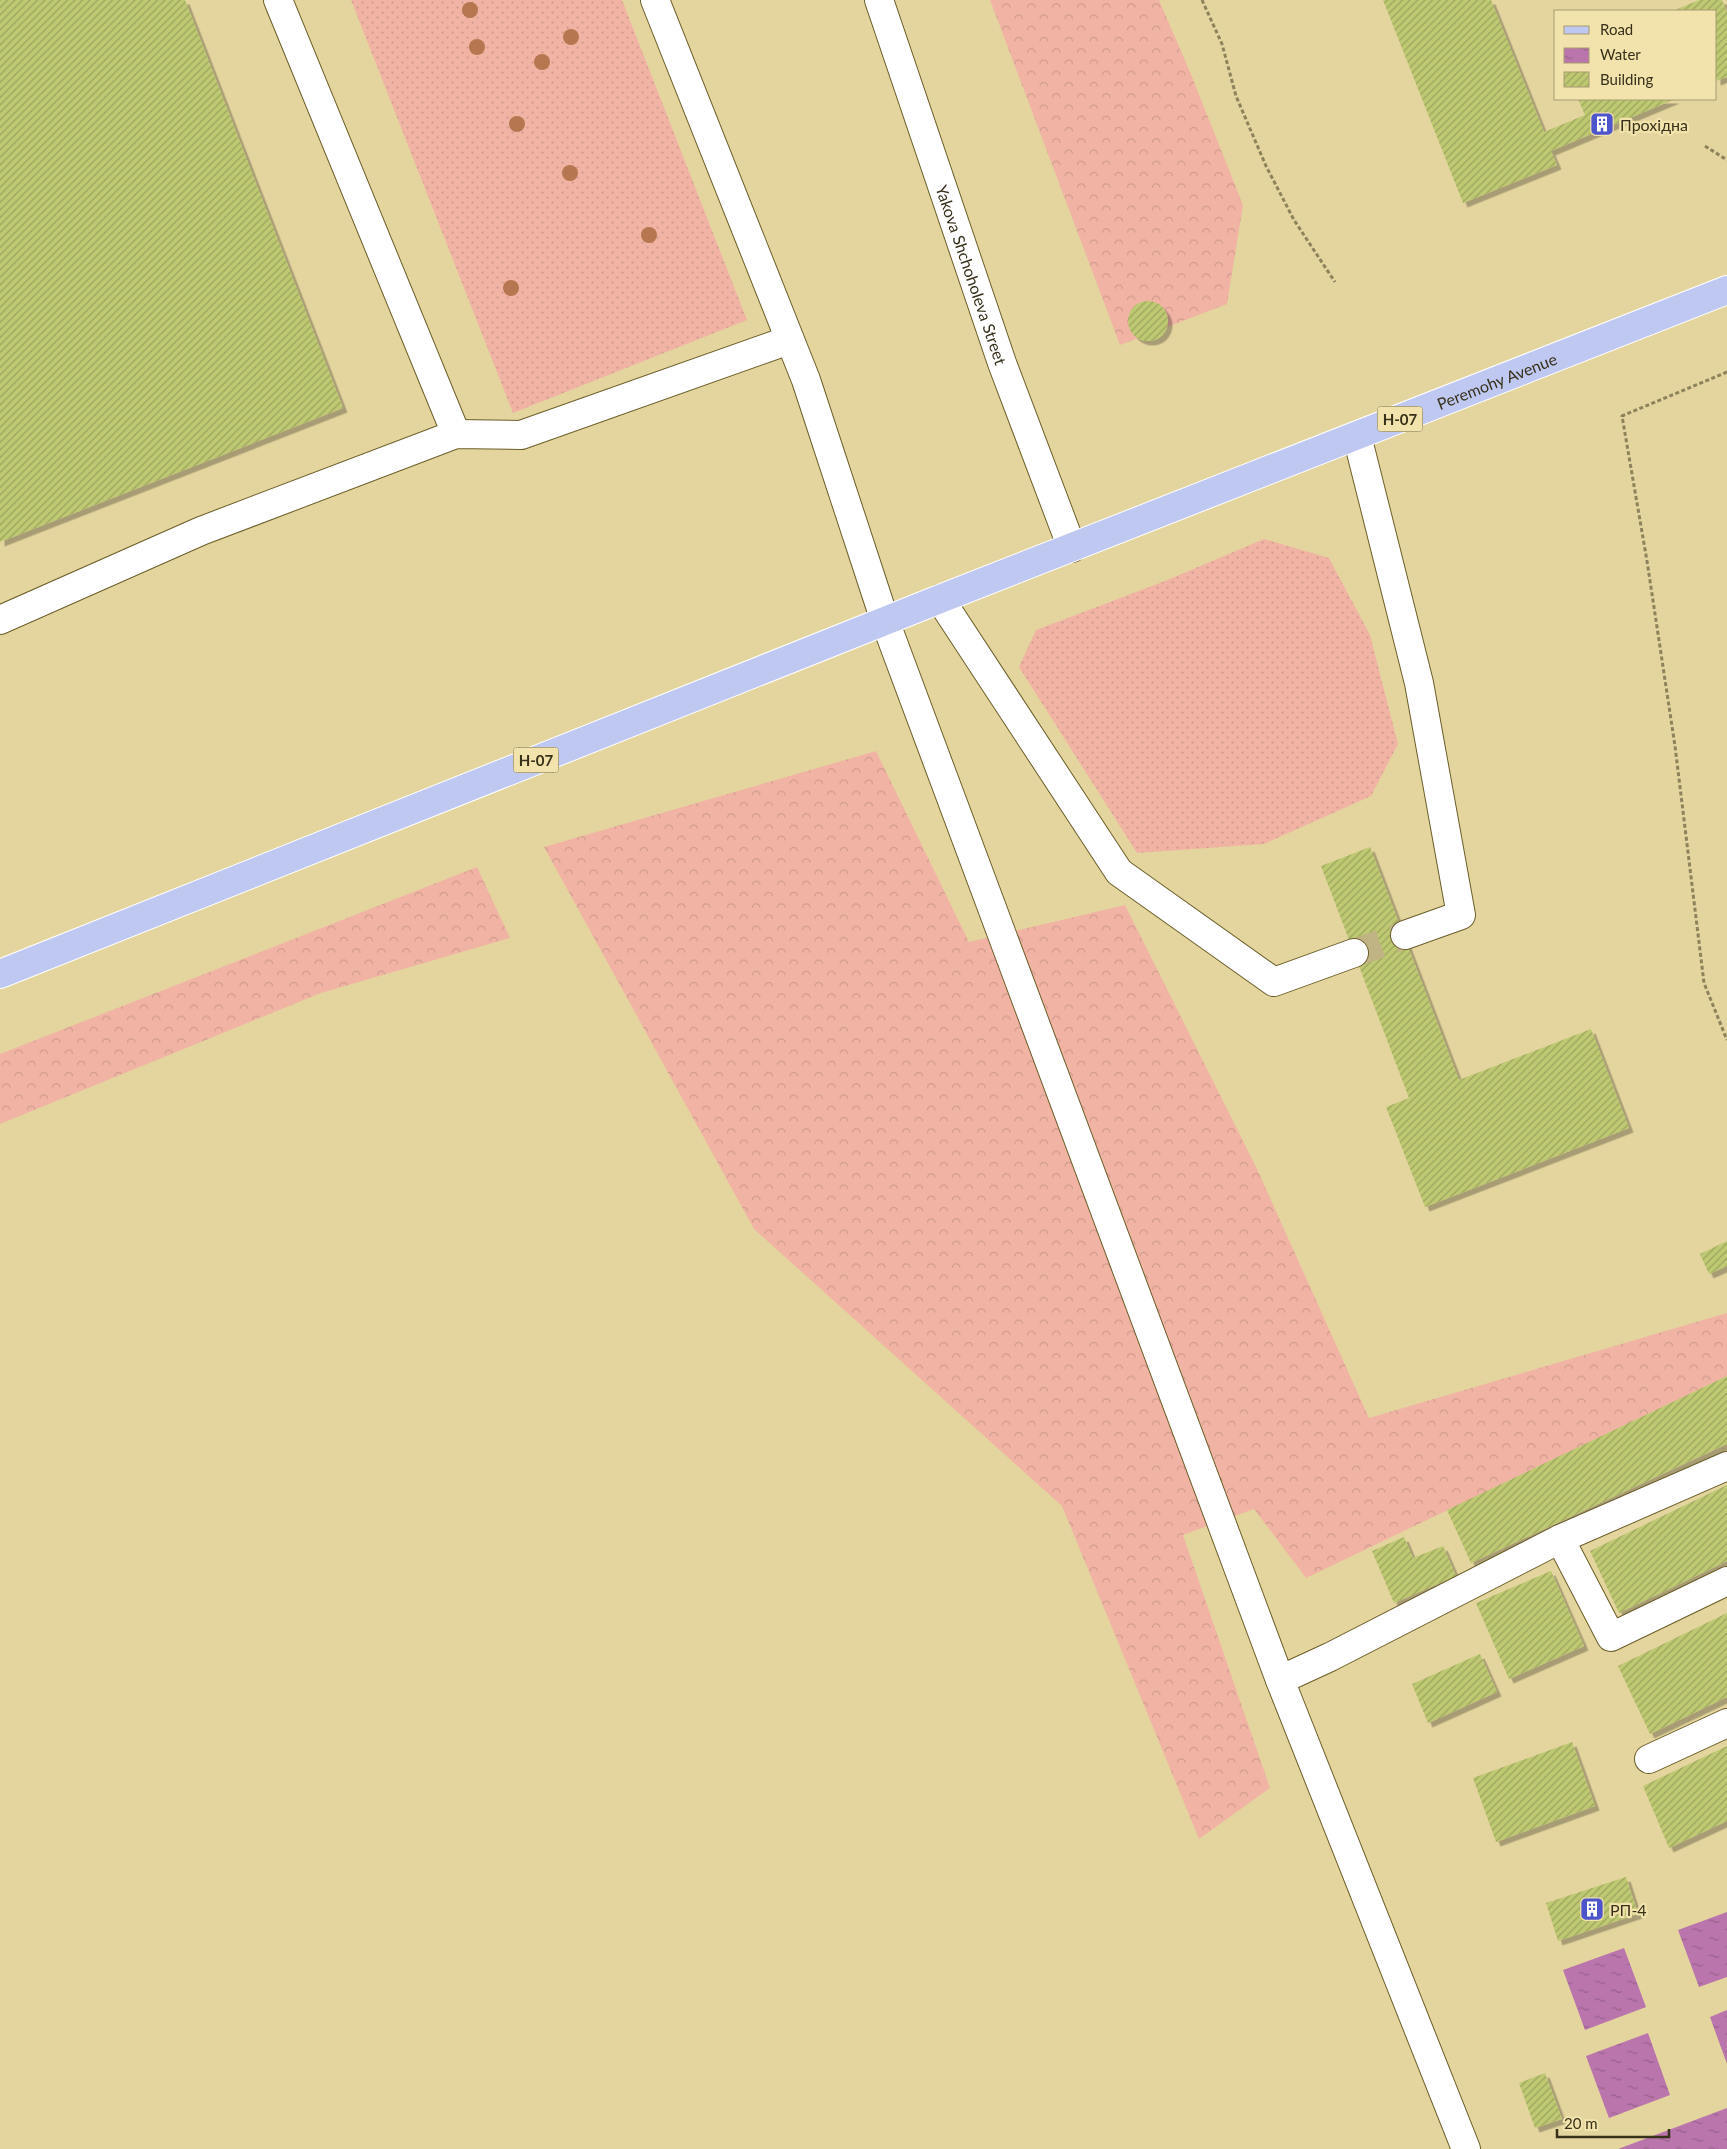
<svg xmlns="http://www.w3.org/2000/svg" width="1727" height="2149" viewBox="0 0 1727 2149" font-family="Lato,sans-serif">
	<defs>
		<pattern id="grass-dots" width="8" height="8" patternUnits="userSpaceOnUse" patternTransform="scale(1.25)"><rect width="8" height="8" fill="#f1b4a4"/><path d="M2 2h.1M6 6h.1" fill="none" stroke="#cf9b8d" stroke-width="1.8" stroke-linecap="round"/></pattern>
		<pattern id="forest-crowns" width="20" height="18" patternUnits="userSpaceOnUse" patternTransform="scale(1.25)"><rect width="20" height="18" fill="#f1b4a4"/><path d="M2 6a3 3 0 1 1 6 0M12 15a3 3 0 1 1 6 0" fill="none" stroke="#cf9b8d"/></pattern>
		<pattern id="water-ripples" width="26" height="14" patternUnits="userSpaceOnUse" patternTransform="scale(1.25)"><rect width="26" height="14" fill="#ba75ac"/><path d="M2 4q2-2 4 0t4 0M15 11q2-2 4 0t4 0" fill="none" stroke="#98618b"/></pattern>
		<pattern id="building-hatch" width="6" height="6" patternUnits="userSpaceOnUse" patternTransform="scale(1.25)"><rect width="6" height="6" fill="#bec972"/><path d="M-1 1l2-2M0 6l6-6M5 7l2-2" fill="none" stroke="#9ba45d"/></pattern>
		<filter id="shadow"><feDropShadow dx="4.5" dy="4.5" stdDeviation="0" flood-color="#0004"/></filter>
	</defs>
	<rect width="100%" height="100%" fill="#e4d59e"/>
	<!-- grass -->
	<g fill="url(#grass-dots)">
		<path d="M351,0H622L747,320L513,413Z"/>
		<path d="M1264,539L1329,558L1370,635L1398,744L1371,796L1264,844L1137,853L1019,667L1036,630L1165,581Z"/>
	</g>
	<!-- forest -->
	<g fill="url(#forest-crowns)">
		<path d="M990,0H1159L1190,72L1243,205L1227,304L1120,345Z"/>
		<path d="M876,751L969,942L1125,905L1257,1169L1369,1418L1727,1313V1376L1306,1578L1254,1509L1183,1535L1270,1788L1199,1839L1062,1506L754,1229L544,847Z"/>
		<path d="M477,867L510,938L321,993L0,1124V1054Z"/>
	</g>
	<!-- water -->
	<g fill="url(#water-ripples)">
		<path d="M1727,1912V1977L1699,1987L1678,1930Z"/>
		<path d="M1624,1948L1646,2007L1585,2030L1563,1970Z"/>
		<path d="M1727,2010V2064L1710,2017Z"/>
		<path d="M1648,2033L1670,2095L1609,2118L1586,2056Z"/>
		<path d="M1727,2108V2149H1618Z"/>
	</g>
	<!-- building -->
	<g fill="url(#building-hatch)" filter="url(#shadow)">
		<path d="M0,0H185L343,408L0,542Z"/>
		<path d="M1383,0H1491L1544,132L1585,115L1578,99H1675L1551,151L1557,165L1463,203Z"/>
		<path d="M1699,0H1722L1727,12V77L1716,81V11H1673Z"/>
		<circle cx="1148" cy="321" r="20"/>
		<path d="M1370,847L1459,1080L1591,1029L1629,1128L1425,1207L1386,1107L1409,1098L1321,866Z"/>
		<path d="M1727,1241V1266L1709,1274L1700,1254Z"/>
		<path d="M1727,1376V1444L1471,1563L1447,1510Z"/>
		<path d="M1727,1485V1561L1619,1613L1590,1551Z"/>
		<path d="M1404,1537L1413,1558L1443,1546L1456,1576L1394,1603L1372,1551Z"/>
		<path d="M1551,1571L1584,1646L1509,1679L1476,1603Z"/>
		<path d="M1727,1613V1697L1650,1734L1618,1666Z"/>
		<path d="M1480,1654L1497,1692L1428,1723L1412,1684Z"/>
		<path d="M1572,1742L1595,1806L1496,1842L1473,1778Z"/>
		<path d="M1727,1746V1821L1669,1848L1643,1786Z"/>
		<path d="M1626,1877L1638,1914L1558,1941L1546,1903Z"/>
		<path d="M1545,2073L1562,2119L1535,2128L1519,2083Z"/>
	</g>
	<g fill="none" stroke-linecap="round" stroke-linejoin="round">
		<!-- minor-tunnel -->
		<path stroke="#c1b484" stroke-width="28" stroke-dasharray="28 14" stroke-linecap="butt" d="M1354,953L1405,935"/>
		<!-- minor casing -->
		<g stroke="#6b5e29" stroke-width="30">
			<g id="minor">
				<path d="M278,0L456,434"/>
				<path d="M655,0L806,380L885,621L1280,1680L1466,2149"/>
				<path id="s1" d="M879,0L1002,363L1072,548"/>
				<path d="M1357,436L1419,683L1461,915L1405,935"/>
				<path d="M940,599L1119,872L1274,982L1354,953"/>
				<path d="M0,620L201,531L456,434L521,435L789,340"/>
				<path d="M1560,1539L1611,1637L1727,1581"/>
				<path d="M1280,1680L1330,1657L1560,1539L1727,1466"/>
				<path d="M1649,1759L1727,1723"/>
			</g>
		</g>
		<!-- major casing -->
		<g stroke="#fff" stroke-width="30">
			<g id="major">
				<path id="s2" d="M0,974L940,599L1727,290"/>
			</g>
		</g>
		<!-- path -->
		<g stroke="#8c825b" stroke-width="3" stroke-dasharray="4 2.5" stroke-linecap="butt">
			<path d="M1202,0L1222,44L1236,96L1266,166L1294,220L1335,282"/>
			<path d="M1705,146L1727,160"/>
			<path d="M1727,372L1622,416L1647,561L1675,746L1704,983L1727,1040"/>
		</g>
		<!-- minor -->
		<use href="#minor" stroke="#fff" stroke-width="28"/>
		<!-- major -->
		<use href="#major" stroke="#bfc8f1" stroke-width="28"/>
	</g>
	<!-- trees -->
	<g fill="#b6764f">
		<circle cx="470" cy="10" r="8"/>
		<circle cx="571" cy="37" r="8"/>
		<circle cx="477" cy="47" r="8"/>
		<circle cx="542" cy="62" r="8"/>
		<circle cx="517" cy="124" r="8"/>
		<circle cx="570" cy="173" r="8"/>
		<circle cx="649" cy="235" r="8"/>
		<circle cx="511" cy="288" r="8"/>
	</g>
	<!-- icons -->
	<defs>
		<g id="building-square" transform="scale(1.25)"><rect x="-9" y="-9" width="18" height="18" rx="4" fill="#4c55cb" stroke="#f2e2ab"/><path d="M-4-6H4V6H1V3H-1V6H-4ZM-2.5-4.3h1.7v1.8h-1.7ZM.8-4.3h1.7v1.8H.8ZM-2.5-1h1.7V.8h-1.7ZM.8-1h1.7V.8H.8Z" fill="#fff"/></g>
	</defs>
	<g fill-rule="evenodd">
		<use href="#building-square" x="1602" y="124"/>
		<use href="#building-square" x="1592" y="1909"/>
	</g>
	<g text-anchor="middle" dominant-baseline="central" stroke-width="4.5" stroke-linejoin="round" paint-order="stroke">
		<!-- shield labels -->
		<g fill="#f2e2ab" stroke="#6f6646" stroke-width="1">
			<rect x="1377.5" y="406.5" width="45" height="25" rx="4"/>
			<rect x="513.5" y="747.5" width="45" height="25" rx="4"/>
		</g>
		<g font-size="15" font-weight="bold" fill="#37311b">
			<text x="1400" y="419">Н-07</text>
			<text x="536" y="760">Н-07</text>
		</g>
		<!-- poi labels -->
		<g font-size="16" fill="#37311b" stroke="#f2e2ab" text-anchor="start">
			<text x="1620" y="124">Прохідна</text>
			<text x="1610" y="1909">РП-4</text>
		</g>
		<!-- street labels -->
		<g font-size="16" fill="#37311b" stroke="#f2e2ab">
			<text stroke="none"><textPath href="#s1" startOffset="290">Yakova Shchoholeva Street</textPath></text>
			<text stroke="none"><textPath href="#s2" startOffset="1610">Peremohy Avenue</textPath></text>
		</g>
	</g>
	<!-- legend -->
	<rect x="1554" y="10" width="162" height="90" fill="#f2e2ab" stroke="#a79b71"/>
	<rect x="1564" y="26" width="25" height="8" fill="#bfc8f1" stroke="#a79b71"/>
	<text x="1600" y="35" font-size="15" fill="#37311b">Road</text>
	<rect x="1564" y="48" width="25" height="15" fill="url(#water-ripples)" stroke="#a79b71"/>
	<text x="1600" y="60" font-size="15" fill="#37311b">Water</text>
	<rect x="1564" y="72" width="25" height="15" fill="url(#building-hatch)" stroke="#a79b71"/>
	<text x="1600" y="85" font-size="15" fill="#37311b">Building</text>
	<!-- scale -->
	<path d="M1557 2129v8h112v-8" fill="none" stroke="#37311b" stroke-width="2.5"/>
	<text x="1564" y="2129" font-size="15" fill="#37311b" stroke="#f2e2ab" stroke-width="4" paint-order="stroke">20 m</text>
</svg>
